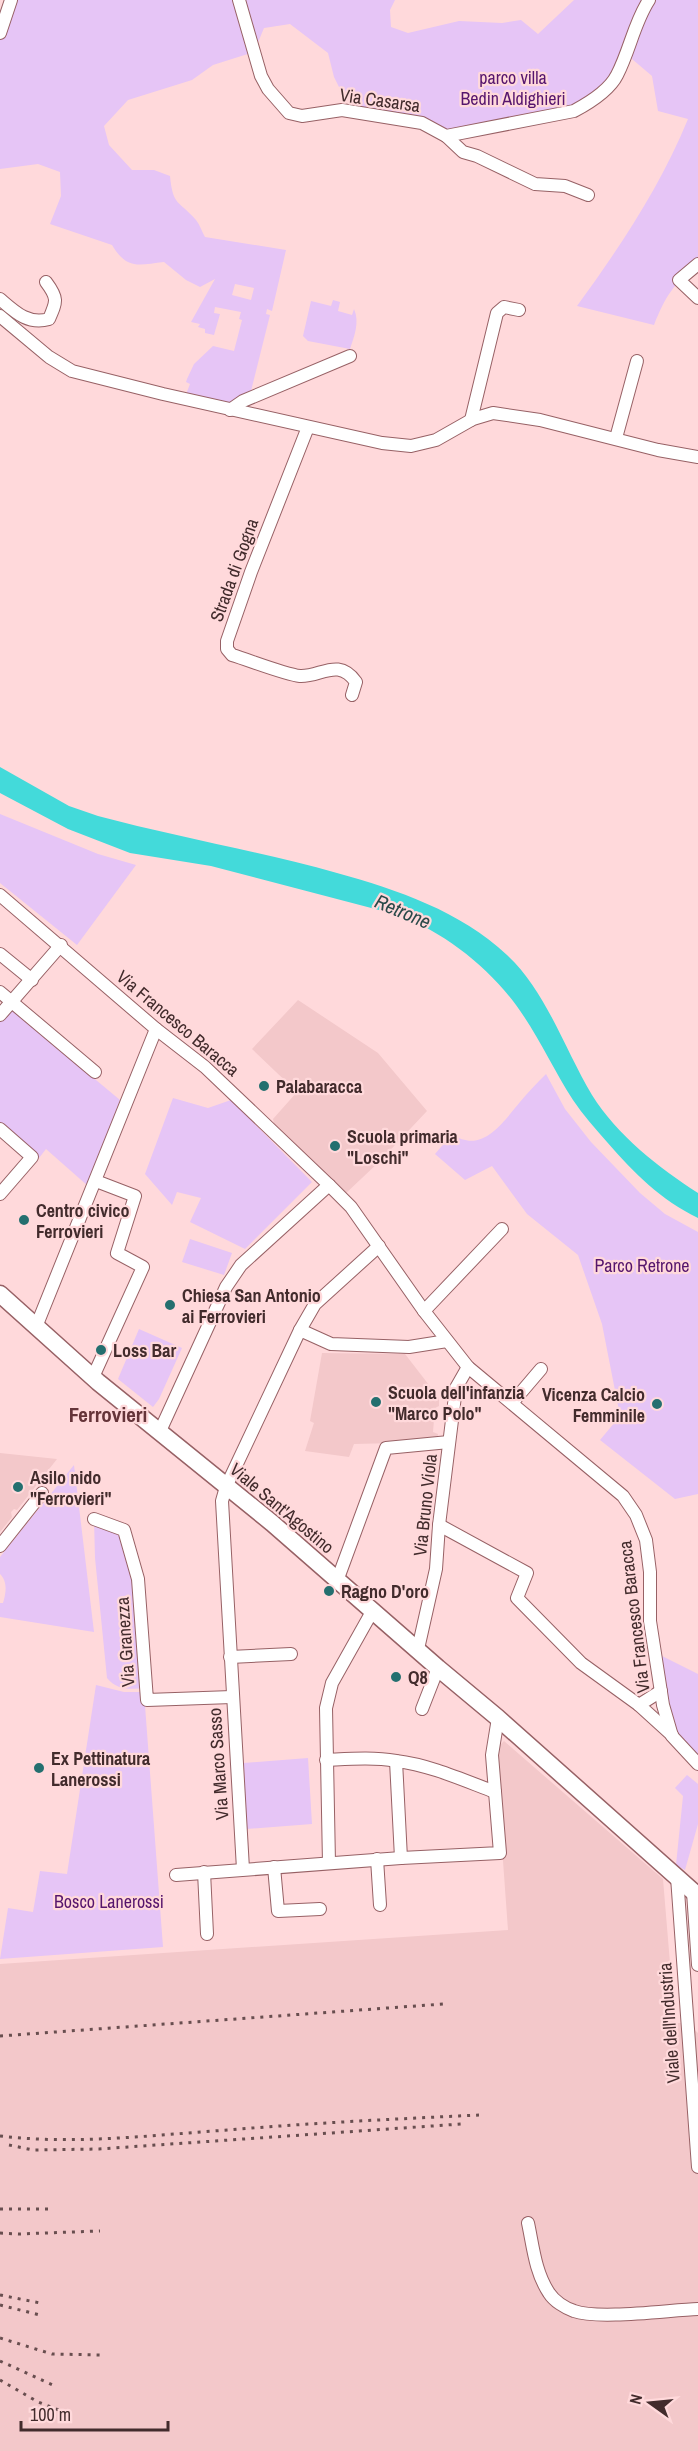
<svg xmlns="http://www.w3.org/2000/svg" width="698" height="2451" viewBox="0 0 698 2451" font-family="'Archivo Narrow',sans-serif">
	<rect width="100%" height="100%" fill="#ffd9db"/>
	<!-- built -->
	<g fill="#f3c8ca">
		<path d="M298,1000L378,1053L427,1111L380,1161L344,1195L274,1124L273,1119L297,1092L252,1049Z"/>
		<path d="M322,1353L405,1354L439,1398V1406L435,1408L433,1432L438,1434L437,1442L354,1444L349,1457L305,1451L314,1423L310,1421Z"/>
		<path d="M0,1453L57,1459L17,1510L14,1509L11,1512L12,1517L0,1532Z"/>
		<path d="M504,1741L663,1879L675,2023H687L698,2033V2451H0V1964L508,1930L495,1750Z"/>
	</g>
	<!-- green -->
	<g fill="#e6c5f6" fill-rule="evenodd">
		<path d="M11,0H395L390,10L391,27L408,33L459,21L502,23L521,20L538,34L574,0H698V264C673,285 666,295 654,325L577,306C620,247 660,187 688,119L658,111L652,76L632,59L638,21L617,77L593,101L446,136L422,123L342,110L359,96L343,95L334,77L328,53L290,24L264,28L254,52L213,65L192,80L128,100L104,126L109,145L132,170H154L170,176C173,207 179,200 196,220C200,225 202,232 205,237L286,250L272,311L267,309L266,314L270,315L249,399L230,408L185,397L190,384L186,382L187,379L194,364L213,346L234,351L242,320L239,319L241,312L215,307L214,313L220,314L214,335L205,333V329L198,327L200,324L191,322L215,279L200,287L186,280L164,262C138,265 127,270 112,245L50,224L61,196L60,172L38,164L0,169V33ZM235,284L254,288L251,300L232,295Z"/>
		<path d="M333,300L340,302L338,311L352,315L354,309C360,322 354,337 350,349L308,341L303,336L311,301L331,306Z"/>
		<path d="M0,814L98,854L136,865L77,945L0,883Z"/>
		<path d="M12,1010L120,1100L88,1186L46,1149L39,1158L0,1124V1021Z"/>
		<path d="M546,1074L565,1109L591,1142L640,1193L665,1214L698,1232V1494L675,1499L600,1440L620,1416L602,1324L578,1255L527,1214L492,1166L465,1180L435,1154L452,1134C482,1155 503,1122 520,1102C528,1092 537,1083 546,1074Z"/>
		<path d="M173,1098L208,1108L231,1100L312,1182L245,1249L190,1222L201,1198L177,1192L172,1205L145,1174Z"/>
		<path d="M190,1239L232,1253L224,1275L182,1262Z"/>
		<path d="M139,1329L182,1348L159,1399L153,1407L118,1379Z"/>
		<path d="M74,1465L94,1632L0,1617V1603H3C6,1593 8,1582 0,1574V1557Z"/>
		<path d="M94,1519L124,1530L138,1579L146,1688C130,1689 118,1691 107,1678L95,1558Z"/>
		<path d="M660,1655L698,1674V1762C667,1737 666,1691 660,1655Z"/>
		<path d="M96,1685L124,1692H144L163,1947L0,1959L8,1908L33,1912L40,1871L67,1874Z"/>
		<path d="M308,1758L312,1824L246,1829L244,1763Z"/>
		<path d="M687,1775L698,1784V1824L685,1870L676,1865L683,1796L675,1788Z"/>
	</g>
	<!-- water -->
	<path fill="#43dada" d="M0,767L69,806L98,816C177,837 258,851 337,873C398,890 460,911 507,955C546,991 565,1050 592,1095C617,1135 659,1168 698,1193V1218C661,1200 634,1173 607,1142C595,1128 583,1115 573,1100C553,1069 538,1035 516,1005C487,966 444,932 398,915L211,866L130,853L68,829L0,793Z"/>
	<g fill="none" stroke-linecap="round" stroke-linejoin="round">
		<!-- minor casing -->
		<g stroke="#976165" stroke-width="14">
			<g id="minor">
				<path d="M239,0L261,76L268,89L289,113L302,116L342,110L422,123L446,136L574,111C589,103 609,91 617,75C630,50 634,23 649,0"/>
				<path d="M0,33L11,0"/>
				<path d="M446,136L463,152L477,156L535,184L565,186L588,195"/>
				<path d="M698,264L679,280L698,298"/>
				<path d="M0,299C15,312 28,325 49,319C57,301 58,298 46,282"/>
				<path d="M0,316L49,357L72,371L163,394L382,443L411,446L436,440L473,419L493,413L540,420L658,450L698,457"/>
				<path d="M230,410L243,401L350,356"/>
				<path d="M471,420L497,313L504,307L519,310"/>
				<path d="M308,427L251,572L227,641V649L232,655C249,660 284,674 300,676C321,677 338,657 356,682L352,695"/>
				<path d="M616,438L637,361"/>
				<path d="M0,895L156,1029L205,1067L329,1185L351,1207L424,1311L468,1367L623,1496L636,1515L646,1540L650,1572V1621L663,1705L672,1736L698,1764"/>
				<path d="M0,954L32,980"/>
				<path d="M0,992L95,1072"/>
				<path d="M0,1015L61,945"/>
				<path d="M0,1129L32,1157L0,1194"/>
				<path d="M424,1311L502,1229"/>
				<path d="M36,1327L156,1029"/>
				<path d="M300,1330L331,1344L409,1347L447,1341"/>
				<path d="M93,1377L143,1267L117,1253L135,1196L96,1181"/>
				<path d="M512,1403L541,1369"/>
				<path d="M160,1431L226,1287L241,1265L329,1185"/>
				<path d="M94,1519L124,1530L138,1579L147,1700L232,1697"/>
				<path d="M439,1525L527,1573L517,1598L581,1663L639,1705"/>
				<path d="M0,1546L42,1493"/>
				<path d="M337,1581L386,1448L449,1442"/>
				<path d="M418,1649L436,1569L439,1525L456,1388L468,1367"/>
				<path d="M230,1657L291,1654"/>
				<path d="M661,1691L639,1705L672,1735"/>
				<path d="M422,1709L438,1668"/>
				<path d="M326,1760C349,1759 373,1757 396,1761C430,1765 463,1780 495,1792"/>
				<path d="M396,1761L401,1858"/>
				<path d="M377,1859L380,1905"/>
				<path d="M329,1863L326,1708L332,1683L373,1610"/>
				<path d="M274,1867L278,1911L320,1909"/>
				<path d="M243,1869L222,1501L226,1487L300,1330L315,1304L379,1246"/>
				<path d="M204,1872L207,1934"/>
				<path d="M176,1875L401,1858L500,1853L492,1755L498,1718"/>
				<path d="M677,1877L698,2167"/>
				<path d="M693,1892L698,1965"/>
				<path d="M528,2223C533,2246 535,2272 549,2293C554,2301 565,2308 574,2311C599,2320 669,2310 698,2309"/>
			</g>
		</g>
		<!-- major casing -->
		<g stroke="#976165" stroke-width="19">
			<path id="major" d="M0,1294L98,1382L272,1523L438,1668L498,1718L698,1896"/>
		</g>
		<!-- minor -->
		<use href="#minor" stroke="#fff" stroke-width="12"/>
		<!-- major -->
		<use href="#major" stroke="#fff" stroke-width="16"/>
		<!-- rail -->
		<g stroke="#684e4f" stroke-width="3" stroke-dasharray="3 6" stroke-linecap="butt">
			<path d="M0,2036L443,2004"/>
			<path d="M0,2136C76,2145 152,2135 228,2130C311,2123 395,2119 479,2115"/>
			<path d="M9,2145L33,2150L99,2149L461,2124"/>
			<path d="M0,2209H54"/>
			<path d="M0,2233L18,2234L100,2231"/>
			<path d="M0,2295L40,2303"/>
			<path d="M0,2305L40,2315"/>
			<path d="M0,2338L52,2354L102,2355"/>
			<path d="M0,2361L55,2386"/>
			<path d="M0,2380L38,2402L64,2412"/>
		</g>
	</g>
	<!-- markers -->
	<g fill="#246f6f" stroke="#ffd9db" stroke-width="2">
		<circle cx="264" cy="1086" r="6"/>
		<circle cx="335" cy="1146" r="6"/>
		<circle cx="24" cy="1220" r="6"/>
		<circle cx="170" cy="1305" r="6"/>
		<circle cx="101" cy="1350" r="6"/>
		<circle cx="376" cy="1402" r="6"/>
		<circle cx="657" cy="1404" r="6"/>
		<circle cx="18" cy="1487" r="6"/>
		<circle cx="329" cy="1591" r="6"/>
		<circle cx="396" cy="1677" r="6"/>
		<circle cx="39" cy="1768" r="6"/>
	</g>
	<g text-anchor="middle" dominant-baseline="central" stroke-width="4.5" stroke-linejoin="round" paint-order="stroke">
		<!-- park labels -->
		<g font-size="18" fill="#56156d" stroke="#ffd9db">
			<text x="513" y="77">parco villa<tspan x="513" dy="21">Bedin Aldighieri</tspan></text>
			<text x="642" y="1265">Parco Retrone</text>
			<text x="109" y="1901">Bosco Lanerossi</text>
		</g>
		<!-- street labels -->
		<g font-size="18" fill="#422b2c" stroke="#ffd9db">
			<text transform="translate(380 100) rotate(8)">Via Casarsa</text>
			<text transform="translate(234 570) rotate(-70)">Strada di Gogna</text>
			<text transform="translate(178 1023) rotate(40)">Via Francesco Baracca</text>
			<text transform="translate(425 1505) rotate(-84)">Via Bruno Viola</text>
			<text transform="translate(282 1508) rotate(40)">Viale Sant'Agostino</text>
			<text transform="translate(634 1617) rotate(-97)">Via Francesco Baracca</text>
			<text transform="translate(125 1642) rotate(-94)">Via Granezza</text>
			<text transform="translate(218 1764) rotate(-94)">Via Marco Sasso</text>
			<text transform="translate(669 2023) rotate(-94)">Viale dell'Industria</text>
		</g>
		<!-- poi labels -->
		<g font-size="18" font-weight="bold" fill="#422b2c" stroke="#ffd9db" text-anchor="start">
			<text x="276" y="1086">Palabaracca</text>
			<text x="347" y="1136">Scuola primaria<tspan x="347" dy="21">"Loschi"</tspan></text>
			<text x="36" y="1210">Centro civico<tspan x="36" dy="21">Ferrovieri</tspan></text>
			<text x="182" y="1295">Chiesa San Antonio<tspan x="182" dy="21">ai Ferrovieri</tspan></text>
			<text x="113" y="1350">Loss Bar</text>
			<text x="388" y="1392">Scuola dell'infanzia<tspan x="388" dy="21">"Marco Polo"</tspan></text>
			<text x="645" y="1394" text-anchor="end">Vicenza Calcio<tspan x="645" dy="21">Femminile</tspan></text>
			<text x="30" y="1477">Asilo nido<tspan x="30" dy="21">"Ferrovieri"</tspan></text>
			<text x="341" y="1591">Ragno D'oro</text>
			<text x="408" y="1677">Q8</text>
			<text x="51" y="1758">Ex Pettinatura<tspan x="51" dy="21">Lanerossi</tspan></text>
		</g>
		<!-- water labels -->
		<g font-size="20" font-style="italic" fill="#2a4949" stroke="#ffd9db">
			<text transform="translate(403 911) rotate(23)">Retrone</text>
		</g>
		<!-- quarter labels -->
		<g font-size="21" font-weight="bold" fill="#653439" stroke="#ffd9db">
			<text x="108" y="1414">Ferrovieri</text>
		</g>
	</g>
	<!-- north arrow -->
	<g transform="translate(650 2403) rotate(285)" stroke="#ffd9db" stroke-width="4.5" paint-order="stroke">
	<path d="M0-4.5L10 22L0 15L-10 22Z" fill="#422b2c"/>
	<text y="-9" font-size="16" font-weight="bold" text-anchor="middle" fill="#422b2c">N</text>
	</g>
	<!-- scale -->
	<path d="M21 2421v9h147v-9" fill="none" stroke="#422b2c" stroke-width="3"/>
	<text x="30" y="2421" font-size="18" fill="#422b2c" stroke="#ffd9db" stroke-width="4.5" paint-order="stroke">100 m</text>
</svg>
